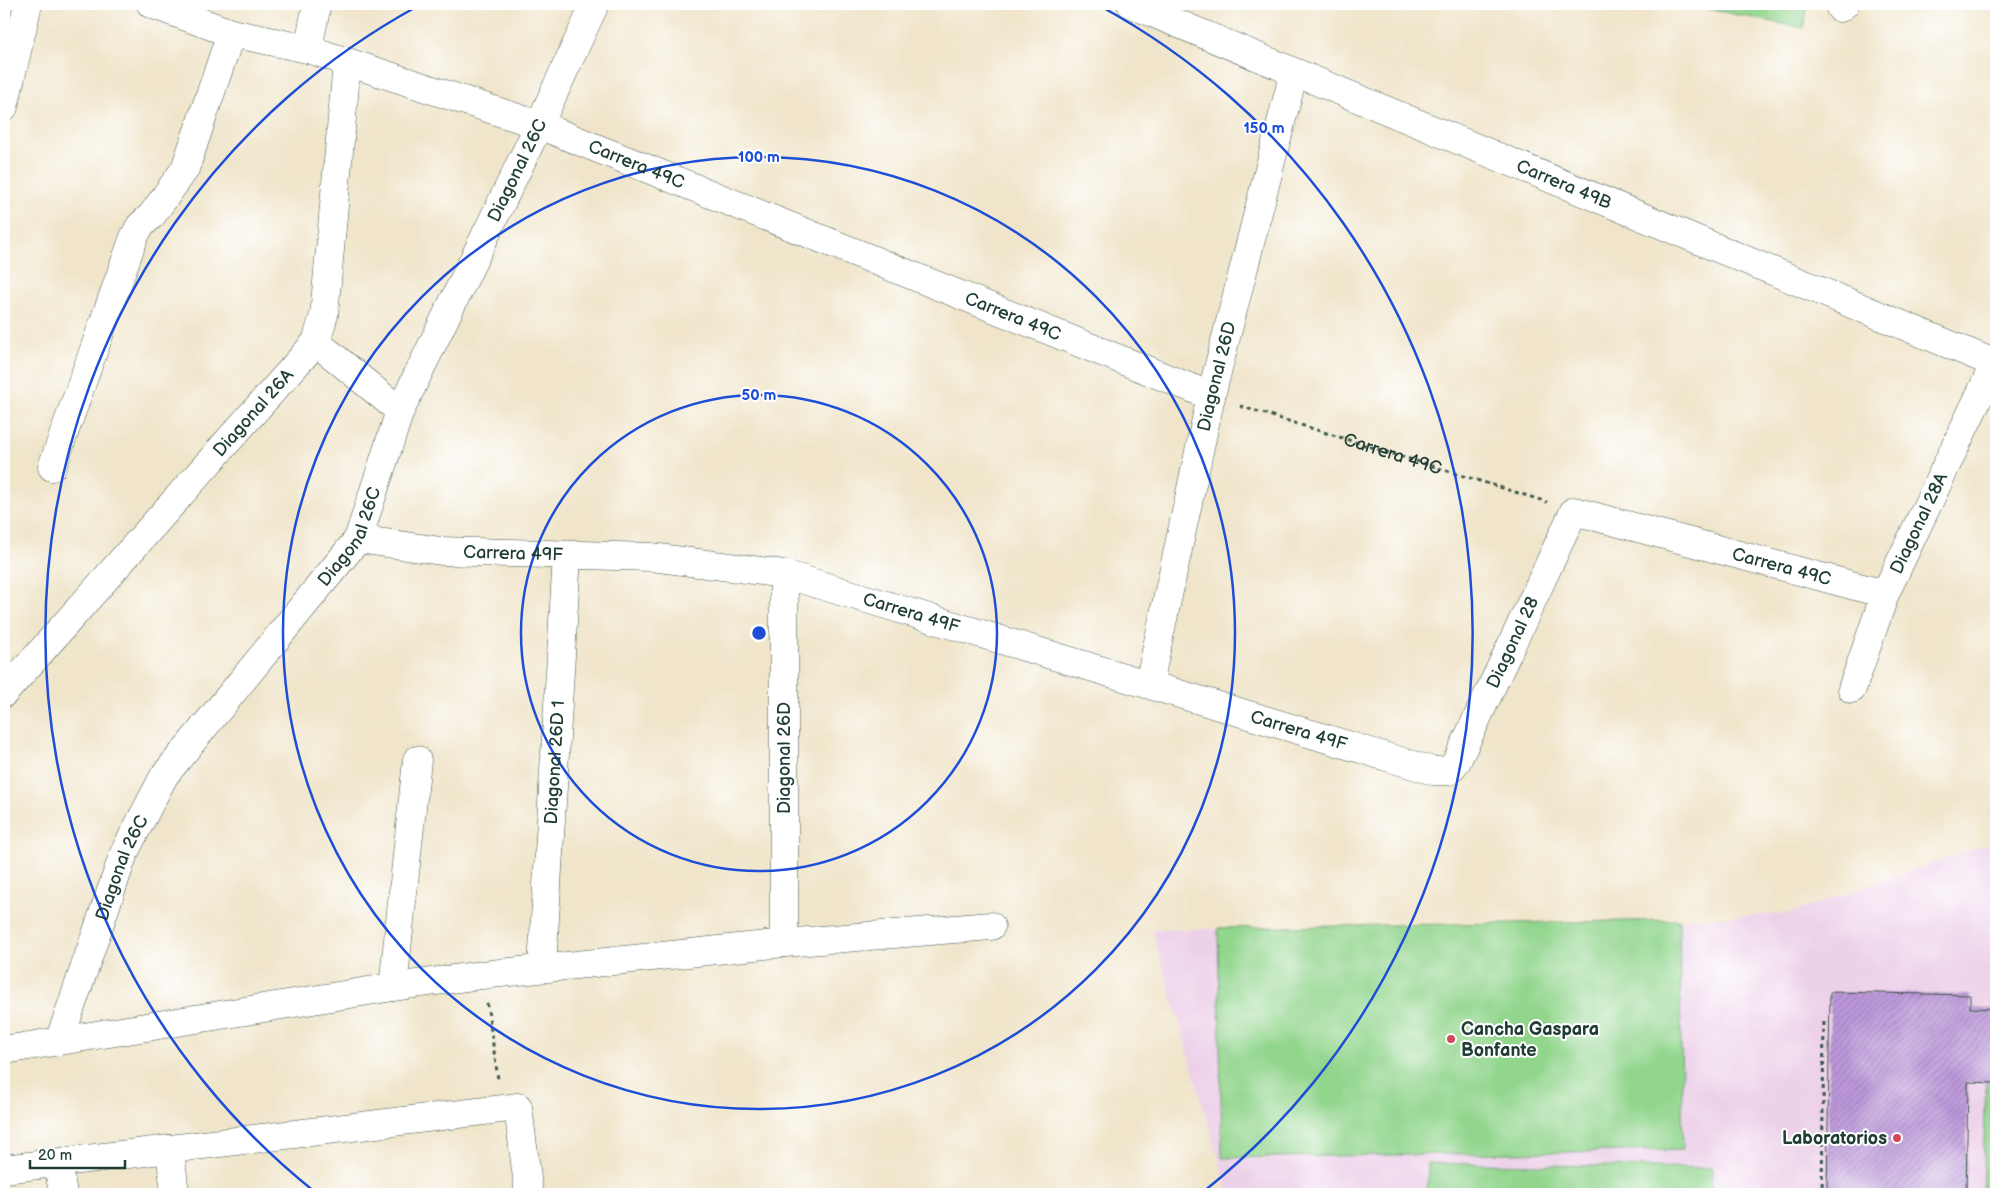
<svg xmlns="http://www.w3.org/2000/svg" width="2000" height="1198" viewBox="0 0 2000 1198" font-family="'Balsamiq Sans',sans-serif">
	<defs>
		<pattern id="building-hatch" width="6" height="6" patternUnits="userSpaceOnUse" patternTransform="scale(1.25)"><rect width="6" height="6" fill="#bd98db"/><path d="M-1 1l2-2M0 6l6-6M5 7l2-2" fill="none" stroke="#997db2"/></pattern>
	</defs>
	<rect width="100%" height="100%" fill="#fff"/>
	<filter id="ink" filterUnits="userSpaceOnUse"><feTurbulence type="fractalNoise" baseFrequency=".02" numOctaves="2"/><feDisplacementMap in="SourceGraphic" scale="10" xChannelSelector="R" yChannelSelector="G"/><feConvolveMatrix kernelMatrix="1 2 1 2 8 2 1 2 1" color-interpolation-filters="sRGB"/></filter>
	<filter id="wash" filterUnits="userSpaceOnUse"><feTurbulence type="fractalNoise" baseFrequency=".0096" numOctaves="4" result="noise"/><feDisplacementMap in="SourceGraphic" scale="20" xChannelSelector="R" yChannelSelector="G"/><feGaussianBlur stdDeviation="1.12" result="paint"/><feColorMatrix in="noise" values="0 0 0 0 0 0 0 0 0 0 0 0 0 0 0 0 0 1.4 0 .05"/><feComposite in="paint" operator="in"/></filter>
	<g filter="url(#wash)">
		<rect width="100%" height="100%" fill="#f0e5ca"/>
		<!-- built -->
		<path fill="#edd1e9" d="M1996,841V1194H1229L1152,930L1679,920L1791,913Z"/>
		<!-- green -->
		<g fill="#92d58d" stroke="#588960">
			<path d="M1683,4H1808L1803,28Z"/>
			<path d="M1679,920L1683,1150L1222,1158L1218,928Z"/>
			<path d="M1986,1082L1996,1083V1194H1982Z"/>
			<path d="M1428,1163L1712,1168L1711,1194H1427Z"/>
		</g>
		<g id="blocks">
			<!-- building -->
			<path fill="url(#building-hatch)" d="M1830,992L1970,995V1008L1996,1009V1083L1968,1082L1966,1194H1827Z"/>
		</g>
	</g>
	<g filter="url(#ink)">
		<use href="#blocks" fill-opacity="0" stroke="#3e564a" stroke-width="1"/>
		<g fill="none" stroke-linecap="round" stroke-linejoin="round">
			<!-- minor casing -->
			<g stroke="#3e564a" stroke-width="29">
				<g id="minor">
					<path id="s2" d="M151,4L231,33L308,49L539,125L1211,396"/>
					<path id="s3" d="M1131,4L1996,364"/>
					<path d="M1840,8L1845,4"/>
					<path d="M308,49L317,4"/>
					<path d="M4,107L28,4"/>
					<path d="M316,342L400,411"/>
					<path d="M52,467L134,237L140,226L152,215L185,169L231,33"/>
					<path id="s4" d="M358,539L441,551L651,557L784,574L1433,771H1449L1457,761L1574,511L1885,594"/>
					<path d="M784,574V943"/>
					<path id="s5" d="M1149,684L1211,396L1294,72"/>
					<path id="s6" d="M1852,689L1885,594L1995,363"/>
					<path id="s7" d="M4,693L316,342L324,315L347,63"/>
					<path id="s8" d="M542,968L567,556"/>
					<path d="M393,987L417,760"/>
					<path id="s9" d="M60,1039L124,853L164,776L358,539L400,411L539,125L595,4"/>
					<path d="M4,1050L393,987L482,975L784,943L991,926"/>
					<path d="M170,1149L175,1194"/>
					<path d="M58,1163L63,1194"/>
					<path d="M4,1169L518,1107L529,1194"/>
				</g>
			</g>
			<!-- path -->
			<g stroke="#3e564a" stroke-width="3" stroke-dasharray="4 4" stroke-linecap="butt">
				<path id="s1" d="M1240,406L1547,502"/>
				<path d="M487,1003L498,1079"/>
				<path d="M1822,1194L1824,1019"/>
			</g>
			<!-- minor -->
			<use href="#minor" stroke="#fff" stroke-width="28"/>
		</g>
	</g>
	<!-- distance rings -->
	<g fill="none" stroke="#1d4ed8" stroke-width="2.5">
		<circle cx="759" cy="633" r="238"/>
		<circle cx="759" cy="633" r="476"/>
		<path d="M315 1192A714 714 0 0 1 418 6M1100 6A714 714 0 0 1 1203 1192"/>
	</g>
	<!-- markers -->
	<g fill="#d1495b" stroke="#fff" stroke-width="2">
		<circle cx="1451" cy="1039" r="5"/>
		<circle cx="1897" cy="1138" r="5"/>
	</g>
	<g text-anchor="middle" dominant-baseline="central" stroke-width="4" stroke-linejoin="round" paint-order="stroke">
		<!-- street labels -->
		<g font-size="18" fill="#1f3d34" stroke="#fff">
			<text stroke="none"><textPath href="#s2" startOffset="512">Carrera 49C</textPath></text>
			<text stroke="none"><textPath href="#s9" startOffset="992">Diagonal 26C</textPath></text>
			<text stroke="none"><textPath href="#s3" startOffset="469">Carrera 49B</textPath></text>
			<text stroke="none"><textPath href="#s2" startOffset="918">Carrera 49C</textPath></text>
			<text stroke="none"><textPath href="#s5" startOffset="315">Diagonal 26D</textPath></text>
			<text stroke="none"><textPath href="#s7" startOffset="375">Diagonal 26A</textPath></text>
			<text stroke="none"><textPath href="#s1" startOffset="160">Carrera 49C</textPath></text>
			<text stroke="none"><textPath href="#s6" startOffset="179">Diagonal 28A</textPath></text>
			<text stroke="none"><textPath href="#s9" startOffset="588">Diagonal 26C</textPath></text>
			<text stroke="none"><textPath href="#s4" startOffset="156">Carrera 49F</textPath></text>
			<text stroke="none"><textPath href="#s4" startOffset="1626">Carrera 49C</textPath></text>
			<text stroke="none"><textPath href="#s4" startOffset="561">Carrera 49F</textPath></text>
			<text stroke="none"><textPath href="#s4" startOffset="1266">Diagonal 28</textPath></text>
			<text stroke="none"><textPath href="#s4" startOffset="966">Carrera 49F</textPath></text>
			<text transform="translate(784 758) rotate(-90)">Diagonal 26D</text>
			<text stroke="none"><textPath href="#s8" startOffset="206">Diagonal 26D 1</textPath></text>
			<text stroke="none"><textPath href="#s9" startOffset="182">Diagonal 26C</textPath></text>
		</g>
		<!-- poi labels -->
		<g font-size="18" font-weight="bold" fill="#1f3d34" stroke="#fff" text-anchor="start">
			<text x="1461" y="1029">Cancha Gaspara<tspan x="1461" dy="21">Bonfante</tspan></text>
			<text x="1887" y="1138" text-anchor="end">Laboratorios</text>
		</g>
	</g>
	<circle cx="759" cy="633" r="8" fill="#1d4ed8" stroke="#fff" stroke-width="2.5"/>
	<g font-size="15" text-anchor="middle" font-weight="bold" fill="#1d4ed8" stroke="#fff" stroke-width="4" stroke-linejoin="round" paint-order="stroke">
		<text x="1264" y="133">150 m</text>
		<text x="759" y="162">100 m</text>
		<text x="759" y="400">50 m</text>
	</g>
	<!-- margin -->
	<rect width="2000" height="1198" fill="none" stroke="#fff" stroke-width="20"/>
	<!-- scale -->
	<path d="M30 1160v8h95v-8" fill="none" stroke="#1f3d34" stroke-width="2.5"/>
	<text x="38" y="1160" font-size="15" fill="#1f3d34" stroke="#ffffff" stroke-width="4" paint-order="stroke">20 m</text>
</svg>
